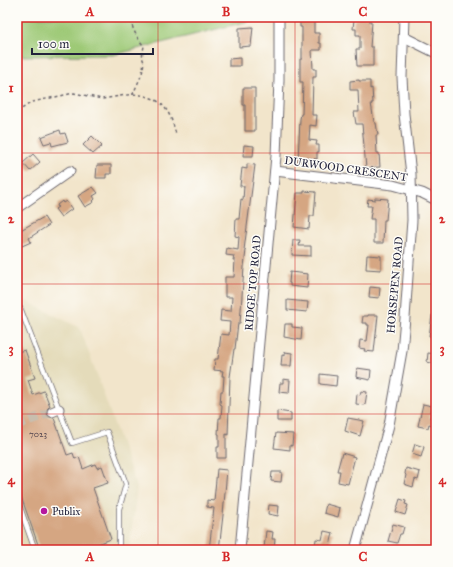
<svg xmlns="http://www.w3.org/2000/svg" width="453" height="567" viewBox="0 0 453 567" font-family="'IM FELL Great Primer',serif">
	<rect width="100%" height="100%" fill="#fdfcf7"/>
	<filter id="ink" filterUnits="userSpaceOnUse"><feTurbulence type="fractalNoise" baseFrequency=".025" numOctaves="2"/><feDisplacementMap in="SourceGraphic" scale="8" xChannelSelector="R" yChannelSelector="G"/><feConvolveMatrix kernelMatrix="1 2 1 2 8 2 1 2 1" color-interpolation-filters="sRGB"/></filter>
	<filter id="wash" filterUnits="userSpaceOnUse"><feTurbulence type="fractalNoise" baseFrequency=".012" numOctaves="4" result="noise"/><feDisplacementMap in="SourceGraphic" scale="16" xChannelSelector="R" yChannelSelector="G"/><feGaussianBlur stdDeviation="0.9" result="paint"/><feColorMatrix in="noise" values="0 0 0 0 0 0 0 0 0 0 0 0 0 0 0 0 0 1.4 0 .05"/><feComposite in="paint" operator="in"/></filter>
	<g filter="url(#wash)">
		<rect width="100%" height="100%" fill="#f2e5cb"/>
		<!-- built -->
		<path fill="#e4dbba" d="M20,298L80,328L137,488L129,550H17V299Z"/>
		<!-- green -->
		<path fill="#9dc976" stroke="#607658" d="M17,17H265L113,55L17,56Z"/>
		<g id="blocks">
			<!-- building -->
			<g fill="#d5a682">
				<path d="M300,17H314V33H319V43H321V50H312L313,69H316V77H313L312,115H317L316,126L310,125L309,140L317,141L316,145H319V152H317V159L306,158V162L298,161L300,119L301,114H302L303,82H300V59H302V27H300Z"/>
				<path d="M358,17H370V22H372L370,47H373V66H357L356,49H360V35H356V29H353L354,19H358Z"/>
				<path d="M253,27L251,46L239,47V28Z"/>
				<path d="M240,58V66H229V59Z"/>
				<path d="M359,80V81H370V89L372,88L373,103H371L374,122L376,123L378,135H376L377,153H379L380,167L366,168L362,124H356L354,112H359L358,90H350V81Z"/>
				<path d="M243,88H255V131H245V105H243Z"/>
				<path d="M60,130L61,134L65,133L68,142L52,146L51,142L44,144L41,137Z"/>
				<path d="M92,136L102,146L93,154L83,145Z"/>
				<path d="M244,145L254,146L253,156H243Z"/>
				<path d="M33,154L40,162L30,171L23,163Z"/>
				<path d="M247,164L255,165L244,250H246L244,267L241,310L240,323H238L235,349H234L230,377L228,435L226,434V458H217V447H219V434H218L219,418H221L222,405L220,404L221,391H223L224,376H222L223,371L214,370L215,359H218L221,334L229,335L230,322L220,321L221,310L231,311L232,297H225V277H234L235,260H233L234,256L226,255L227,248L238,250L239,237L235,236L236,219H239L241,199L243,200L244,186H240L242,168L247,169Z"/>
				<path d="M97,165H111V174H106V178H96Z"/>
				<path d="M93,187L98,193L93,196L95,199L93,201L94,202L85,207L78,196Z"/>
				<path d="M304,191L316,192L314,216H310L309,229L294,227L297,193H304Z"/>
				<path d="M375,198L388,199L386,220H384L383,243H374V219H370L372,206H367L368,199L375,200Z"/>
				<path d="M62,201L63,203L66,201L72,209L61,217L55,209L58,207L57,205Z"/>
				<path d="M44,217L49,225L29,238L31,242L22,246L19,242L17,243V232Z"/>
				<path d="M293,240H300L299,246H311V256L292,255Z"/>
				<path d="M367,255L381,256V270L366,269Z"/>
				<path d="M290,272L308,274L307,288L290,286V283H289Z"/>
				<path d="M370,287L380,288L379,298L369,297Z"/>
				<path d="M287,300L308,302L307,312L287,310Z"/>
				<path d="M368,315H378L374,352L364,351L365,349L359,348L360,340L367,341L369,325H367V323H362L363,316H368Z"/>
				<path d="M432,315L436,316V337L429,336Z"/>
				<path d="M285,324H292V327L302,328L301,340L284,337Z"/>
				<path d="M25,350L35,378L28,380L33,395L44,391L50,406L47,409L46,414L49,417L54,418L67,455L73,453L75,459L79,457L83,469L95,464L97,468L102,466L108,483L93,488L111,539L82,550H40L17,485V352Z"/>
				<path d="M285,352L292,353L291,366H281L282,355L285,356Z"/>
				<path d="M428,353L436,354V364L427,362Z"/>
				<path d="M357,368L371,370L370,380L356,377Z"/>
				<path d="M320,374L337,376L336,386L320,384Z"/>
				<path d="M283,379L290,380L289,393L279,392L280,383H283Z"/>
				<path d="M361,391L367,392L365,405L356,404L357,394L360,395Z"/>
				<path d="M423,404L432,406L430,418L436,419V426L429,424L428,428L418,426Z"/>
				<path d="M277,411L291,413V421H277Z"/>
				<path d="M348,418L364,421L360,436L345,431Z"/>
				<path d="M276,433L293,434L292,446L290,445V450L274,448Z"/>
				<path d="M415,444L424,447L421,457L412,454Z"/>
				<path d="M342,453L355,457L348,484L338,482L340,471H337Z"/>
				<path d="M406,468L420,472L418,480L415,479L413,487L404,484L406,475L405,474Z"/>
				<path d="M217,469L227,470L223,515L219,550H209L214,508L207,507V500L214,501Z"/>
				<path d="M272,472H282L281,482L271,481Z"/>
				<path d="M400,499L406,501L405,504L408,505L405,515L396,512Z"/>
				<path d="M326,504L340,508L338,517L324,513Z"/>
				<path d="M269,505L279,506L278,516L268,514Z"/>
				<path d="M393,524L404,527L402,534H400L397,543L388,541Z"/>
				<path d="M266,531L273,532L272,539H275L274,549L264,548Z"/>
				<path d="M324,531L333,533L329,550L319,548V547L315,546L316,539L322,540Z"/>
			</g>
		</g>
	</g>
	<g filter="url(#ink)">
		<use href="#blocks" fill-opacity="0" stroke="#6b666d" stroke-width="1"/>
		<g fill="none" stroke-linecap="round" stroke-linejoin="round">
			<!-- street-tunnel -->
			<path stroke="#c8beae" stroke-width="9" stroke-dasharray="9 4.5" stroke-linecap="butt" d="M17,425L52,412"/>
			<!-- lane casing -->
			<g stroke="#6b666d" stroke-width="6">
				<g id="lane">
					<path d="M17,304L21,310L72,443L107,432L126,484L119,509V550"/>
					<path d="M17,499L35,550"/>
				</g>
			</g>
			<!-- street casing -->
			<g stroke="#6b666d" stroke-width="11">
				<g id="street">
					<path d="M404,37L436,53"/>
					<path d="M275,171L393,185L422,193L436,200"/>
					<path d="M17,208L70,171"/>
					<path d="M52,412L59,409"/>
					<path d="M240,550L276,156L279,80V17"/>
					<path d="M355,550L389,425L402,351L405,318L412,220L411,174L404,114L402,77L404,17"/>
				</g>
			</g>
			<!-- path -->
			<g stroke="#6b666d" stroke-width="1.5" stroke-dasharray="3 3" stroke-linecap="butt">
				<path d="M133,94C162,97 169,108 176,134"/>
				<path d="M17,112L32,102L74,93L102,99L133,94L142,74L144,62L142,57L144,46C136,37 132,28 130,17"/>
			</g>
			<!-- lane -->
			<use href="#lane" stroke="#fff" stroke-width="4.5"/>
			<!-- street -->
			<use href="#street" stroke="#fff" stroke-width="9"/>
		</g>
	</g>
	<!-- grid -->
	<path fill="none" stroke="#d62828" stroke-width="1" stroke-opacity="0.55" d="M158,17V550M295,17V550M17,153H436M17,284H436M17,414H436"/>
	<!-- markers -->
	<circle fill="#b5179e" stroke="#fdfcf7" stroke-width="1.5" cx="44" cy="511" r="4"/>
	<g text-anchor="middle" dominant-baseline="central" stroke-width="3" stroke-linejoin="round" paint-order="stroke">
		<!-- number labels -->
		<g font-size="9" fill="#4f434d">
			<text x="38" y="433">7023</text>
		</g>
		<!-- street labels -->
		<g font-size="11" fill="#22223b" stroke="#fdfcf7">
			<text transform="translate(346 169) rotate(8)">DURWOOD CRESCENT</text>
			<text transform="translate(253 283) rotate(-85)">RIDGE TOP ROAD</text>
			<text transform="translate(395 285) rotate(-85)">HORSEPEN ROAD</text>
		</g>
		<!-- poi labels -->
		<g font-size="11" fill="#22223b" stroke="#fdfcf7" text-anchor="start">
			<text x="52" y="511">Publix</text>
		</g>
	</g>
	<!-- margin -->
	<rect width="453" height="567" fill="none" stroke="#fdfcf7" stroke-width="44"/>
	<!-- scale -->
	<path d="M32 48v6h121v-6" fill="none" stroke="#22223b" stroke-width="2"/>
	<text x="38" y="48" font-size="12" fill="#22223b" stroke="#fdfcf7" stroke-width="3" paint-order="stroke">100 m</text>
	<rect x="22" y="22" width="409" height="523" fill="none" stroke="#d62828" stroke-width="1.5"/>
	<g font-size="13" text-anchor="middle" font-weight="bold" fill="#d62828">
		<text x="90" y="16">A</text>
		<text x="226" y="16">B</text>
		<text x="363" y="16">C</text>
		<text x="11" y="92">1</text>
		<text x="442" y="92">1</text>
		<text x="11" y="223">2</text>
		<text x="442" y="223">2</text>
		<text x="11" y="353">3</text>
		<text x="442" y="353">3</text>
		<text x="11" y="484">4</text>
		<text x="442" y="484">4</text>
		<text x="90" y="561">A</text>
		<text x="226" y="561">B</text>
		<text x="363" y="561">C</text>
	</g>
</svg>
